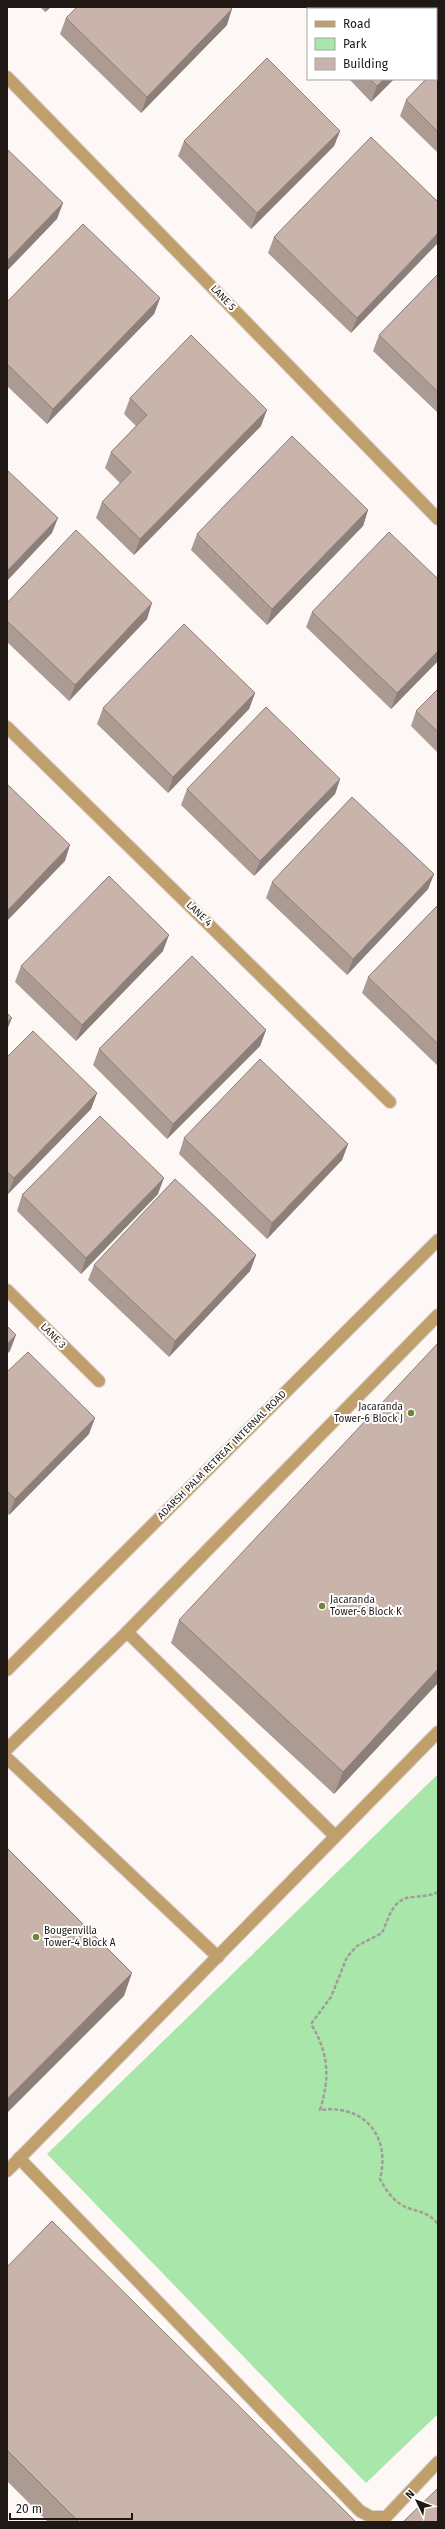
<svg xmlns="http://www.w3.org/2000/svg" width="445" height="2529" viewBox="0 0 445 2529" font-family="'Fira Sans',sans-serif">
	<rect width="100%" height="100%" fill="#fdf8f6"/>
	<!-- green -->
	<path fill="#a8e6a9" d="M438,1774V2414L366,2483L47,2154Z"/>
	<g fill="none" stroke-linecap="round" stroke-linejoin="round">
		<!-- street casing -->
		<g stroke="#d9d4d2" stroke-width="14">
			<g id="street">
				<path d="M7,77L438,519"/>
				<path d="M7,727L390,1102"/>
				<path d="M7,1290L99,1381"/>
				<path d="M127,1632L335,1836"/>
				<path d="M7,1670L438,1240"/>
				<path d="M7,1749L127,1632L438,1315"/>
				<path d="M7,1758L218,1957"/>
				<path d="M19,2158L360,2511L371,2517H386L438,2462"/>
				<path d="M7,2171L438,1732"/>
			</g>
		</g>
		<!-- path -->
		<path stroke="#a29d9a" stroke-width="2.5" stroke-dasharray="4 2" stroke-linecap="butt" d="M438,1892C430,1896 422,1896 413,1897C392,1898 389,1918 382,1933L357,1946L347,1957L331,1997L311,2024C329,2053 330,2078 320,2110C364,2104 391,2136 380,2179C386,2191 395,2203 408,2208C420,2212 429,2213 438,2224"/>
		<!-- street -->
		<use href="#street" stroke="#c19f6c" stroke-width="12"/>
	</g>
	<!-- wall -->
	<g fill="#ac9b93">
		<path d="M40,7H51L45,12Z"/>
		<path d="M369,7H438V36L436,38V9H371Z"/>
		<path d="M66,18L227,25L141,113L60,34Z"/>
		<path d="M438,67V153L400,116L406,100Z"/>
		<path d="M349,79H394L371,102Z"/>
		<path d="M340,131L334,146L251,229L178,156L184,141Z"/>
		<path d="M438,202L351,333L268,253L274,237Z"/>
		<path d="M438,274V413L373,351L379,335Z"/>
		<path d="M160,298L154,314L47,424L7,386V302Z"/>
		<path d="M130,398L261,426L134,555L96,518L102,502L120,483L105,468L111,452L136,426L124,414Z"/>
		<path d="M368,510L363,526L267,625L191,550L197,534Z"/>
		<path d="M7,603L147,619L69,701L7,642Z"/>
		<path d="M312,612L438,661L391,709L306,627Z"/>
		<path d="M438,689V753L411,726L416,711Z"/>
		<path d="M255,693L249,709L168,793L97,724L103,708Z"/>
		<path d="M340,779L335,794L254,876L181,805L187,789Z"/>
		<path d="M434,874L428,889L347,975L266,898L272,882Z"/>
		<path d="M438,905V1066L362,993L368,977Z"/>
		<path d="M163,951L76,1041L15,982L21,966Z"/>
		<path d="M266,1030L260,1046L167,1139L93,1065L99,1049Z"/>
		<path d="M7,1057L97,1093L91,1109L8,1194L7,1193Z"/>
		<path d="M184,1138L348,1144L342,1160L267,1239L179,1154Z"/>
		<path d="M158,1194L81,1274L17,1211L22,1195Z"/>
		<path d="M256,1255L250,1271L169,1357L88,1280L94,1265Z"/>
		<path d="M7,1372L89,1434L9,1515L7,1512Z"/>
		<path d="M179,1620L438,1683L334,1794L171,1643Z"/>
		<path d="M7,2267L356,2522H48L7,2481Z"/>
	</g>
	<!-- shaded-wall -->
	<g fill="#8c7e78">
		<path d="M47,7H51L45,12Z"/>
		<path d="M232,9L227,25L141,113L147,97Z"/>
		<path d="M438,25V36L436,38V27Z"/>
		<path d="M384,79H394L371,102L377,86Z"/>
		<path d="M340,131L334,146L251,229L257,213Z"/>
		<path d="M63,203L57,219L7,271V261Z"/>
		<path d="M438,233V243L351,333L357,318Z"/>
		<path d="M160,298L154,314L47,424L53,409Z"/>
		<path d="M267,410L261,426L134,555L140,539Z"/>
		<path d="M368,510L363,526L267,625L272,609Z"/>
		<path d="M58,518L52,533L7,581V571Z"/>
		<path d="M152,603L147,619L69,701L75,685Z"/>
		<path d="M438,651V661L391,709L397,693Z"/>
		<path d="M255,693L249,709L168,793L173,777Z"/>
		<path d="M340,779L335,794L254,876L260,861Z"/>
		<path d="M70,845L65,861L7,921V911Z"/>
		<path d="M434,874L428,889L347,975L353,959Z"/>
		<path d="M169,935L163,951L76,1041L82,1025Z"/>
		<path d="M12,1018L7,1030V1022Z"/>
		<path d="M266,1030L260,1046L167,1139L173,1124Z"/>
		<path d="M97,1093L91,1109L8,1194L14,1178Z"/>
		<path d="M348,1144L342,1160L267,1239L272,1223Z"/>
		<path d="M164,1178L158,1194L81,1274L86,1258Z"/>
		<path d="M256,1255L250,1271L169,1357L175,1341Z"/>
		<path d="M16,1335L10,1351L7,1354V1344Z"/>
		<path d="M95,1418L89,1434L9,1515L15,1499Z"/>
		<path d="M438,1669V1683L334,1794L343,1772Z"/>
		<path d="M132,1973L124,1996L7,2113V2099Z"/>
	</g>
	<!-- building -->
	<g fill="#c8b4ab" stroke="#8c7e78">
		<path d="M77,7H230L232,9L147,97L66,18Z"/>
		<path d="M391,7H438V25L436,27V9H393Z"/>
		<path d="M267,58L340,131L257,213L184,141Z"/>
		<path d="M438,67V132L406,100L426,79H436V69Z"/>
		<path d="M370,79H384L377,86Z"/>
		<path d="M371,137L438,202V233L357,318L274,237Z"/>
		<path d="M7,149L63,203L7,261Z"/>
		<path d="M83,224L160,298L53,409L7,364V302Z"/>
		<path d="M438,274V392L379,335Z"/>
		<path d="M191,335L267,410L140,539L102,502L131,472L111,452L147,415L130,398Z"/>
		<path d="M292,436L368,510L272,609L197,534Z"/>
		<path d="M7,470L58,518L7,571Z"/>
		<path d="M76,530L152,603L75,685L7,621V603Z"/>
		<path d="M389,532L438,579V651L397,693L312,612Z"/>
		<path d="M184,624L255,693L173,777L103,708Z"/>
		<path d="M438,689V732L416,711Z"/>
		<path d="M266,707L340,779L260,861L187,789Z"/>
		<path d="M7,784L70,845L7,911Z"/>
		<path d="M352,797L434,874L353,959L272,882Z"/>
		<path d="M109,876L169,935L82,1025L21,966Z"/>
		<path d="M438,905V1044L368,977Z"/>
		<path d="M192,956L266,1030L173,1124L99,1049Z"/>
		<path d="M7,1013L12,1018L7,1022Z"/>
		<path d="M33,1031L97,1093L14,1178L7,1172V1057Z"/>
		<path d="M260,1059L348,1144L272,1223L184,1138Z"/>
		<path d="M100,1116L164,1178L86,1258L22,1195Z"/>
		<path d="M175,1179L256,1255L175,1341L94,1265Z"/>
		<path d="M7,1326L16,1335L7,1344Z"/>
		<path d="M438,1343V1669L343,1772L179,1620Z"/>
		<path d="M28,1352L95,1418L15,1499L7,1491V1372Z"/>
		<path d="M7,1848L132,1973L7,2099Z"/>
		<path d="M52,2221L356,2522H79L7,2450V2267Z"/>
		<path d="M438,2488V2522H403Z"/>
	</g>
	<!-- markers -->
	<g fill="#718535" stroke="#fff" stroke-width="1.5">
		<circle cx="411" cy="1413" r="4"/>
		<circle cx="322" cy="1606" r="4"/>
		<circle cx="36" cy="1937" r="4"/>
	</g>
	<g text-anchor="middle" dominant-baseline="central" stroke-width="4" stroke-linejoin="round" paint-order="stroke">
		<!-- street labels -->
		<g font-size="10" fill="#1f1814" stroke="#fff">
			<text transform="translate(223 298) rotate(46)">LANE 5</text>
			<text transform="translate(199 914) rotate(44)">LANE 4</text>
			<text transform="translate(53 1336) rotate(45)">LANE 3</text>
			<text transform="translate(222 1455) rotate(-45)">ADARSH PALM RETREAT INTERNAL ROAD</text>
		</g>
		<!-- poi labels -->
		<g font-size="10" fill="#1f1814" stroke="#fff" text-anchor="start">
			<text x="403" y="1407" text-anchor="end">Jacaranda<tspan x="403" dy="12">Tower-6 Block J</tspan></text>
			<text x="330" y="1600">Jacaranda<tspan x="330" dy="12">Tower-6 Block K</tspan></text>
			<text x="44" y="1931">Bougenvilla<tspan x="44" dy="12">Tower-4 Block A</tspan></text>
		</g>
	</g>
	<!-- border -->
	<rect width="445" height="2529" fill="none" stroke="#1f1814" stroke-width="16"/>
	<!-- legend -->
	<rect x="307" y="8" width="130" height="72" fill="#ffffff" stroke="#a5a3a1"/>
	<rect x="315" y="21" width="20" height="6" fill="#c19f6c" stroke="#a5a3a1"/>
	<text x="343" y="28" font-size="12" fill="#1f1814">Road</text>
	<rect x="315" y="38" width="20" height="12" fill="#a8e6a9" stroke="#a5a3a1"/>
	<text x="343" y="48" font-size="12" fill="#1f1814">Park</text>
	<rect x="315" y="58" width="20" height="12" fill="#c8b4ab" stroke="#a5a3a1"/>
	<text x="343" y="68" font-size="12" fill="#1f1814">Building</text>
	<!-- north arrow -->
	<g transform="translate(417 2501) rotate(313)" stroke="#ffffff" stroke-width="3" paint-order="stroke">
	<path d="M0-3L7 15L0 10L-7 15Z" fill="#1f1814"/>
	<text y="-6" font-size="11" font-weight="bold" text-anchor="middle" fill="#1f1814">N</text>
	</g>
	<!-- scale -->
	<path d="M10 2513v6h122v-6" fill="none" stroke="#1f1814" stroke-width="2"/>
	<text x="16" y="2513" font-size="12" fill="#1f1814" stroke="#ffffff" stroke-width="3" paint-order="stroke">20 m</text>
</svg>
